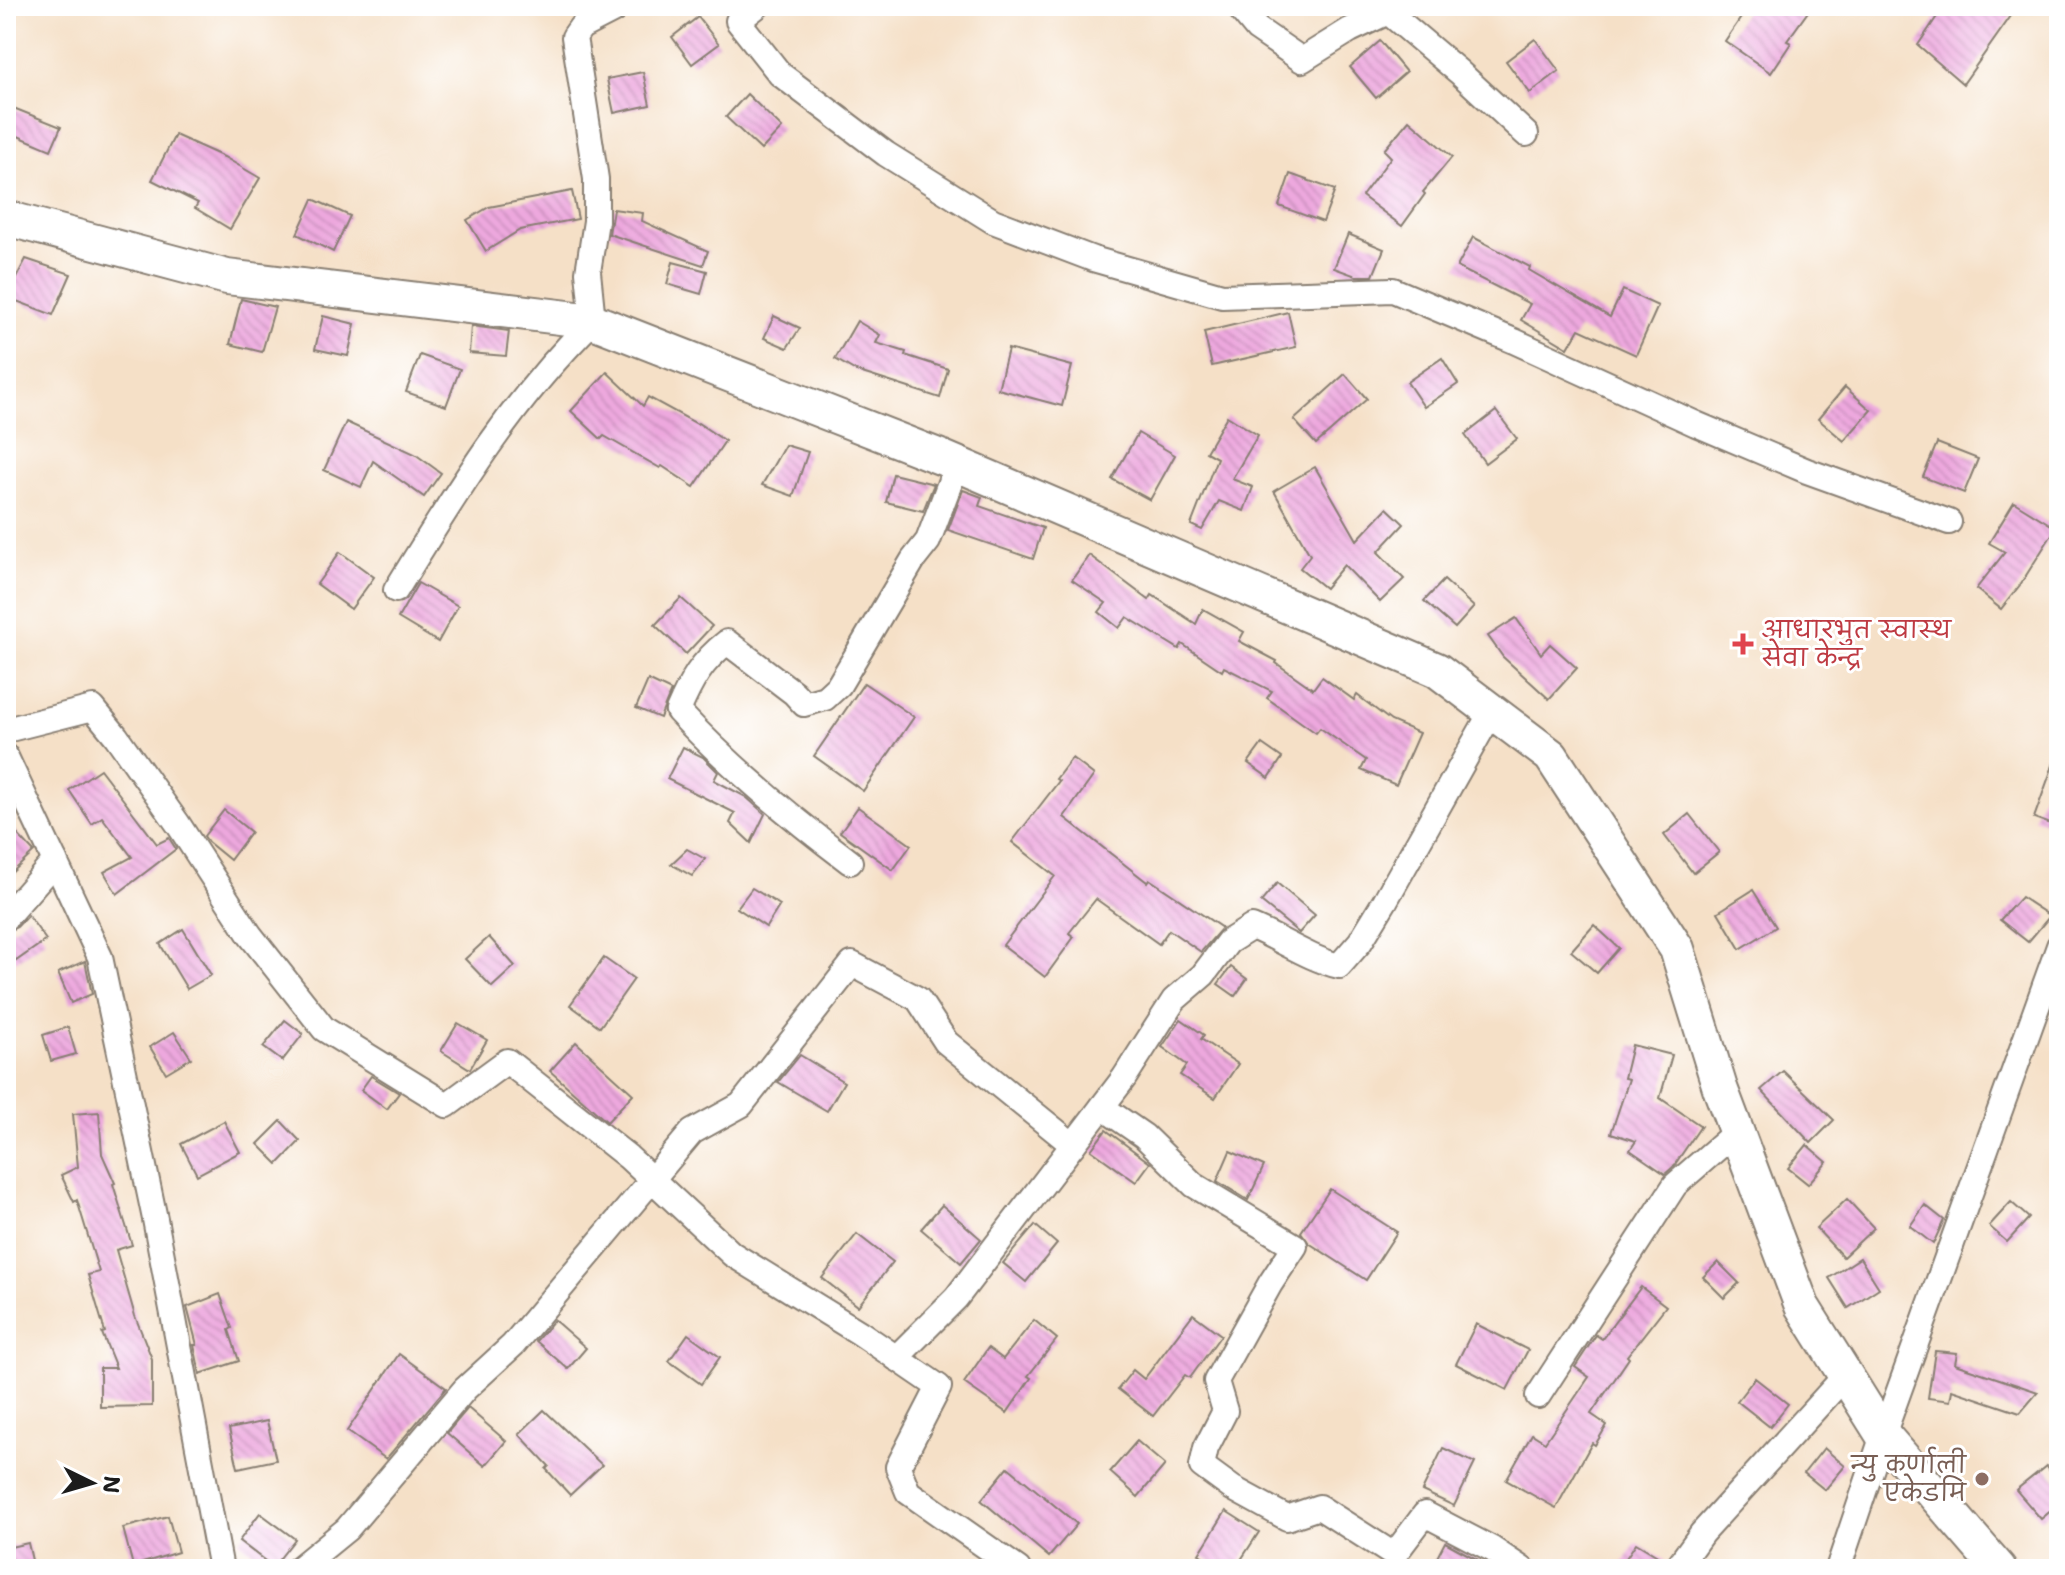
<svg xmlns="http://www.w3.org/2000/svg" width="2065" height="1575" viewBox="0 0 2065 1575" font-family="'Shantell Sans','Playpen Sans Deva',sans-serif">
	<defs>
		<pattern id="building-back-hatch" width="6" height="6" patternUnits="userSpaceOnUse" patternTransform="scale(2)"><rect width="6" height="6" fill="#eda8de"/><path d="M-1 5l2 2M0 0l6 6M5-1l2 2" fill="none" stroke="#cb90be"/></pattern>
	</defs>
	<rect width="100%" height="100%" fill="#fff"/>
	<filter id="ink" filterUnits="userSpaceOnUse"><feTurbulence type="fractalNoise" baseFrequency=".0125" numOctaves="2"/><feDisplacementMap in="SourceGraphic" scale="16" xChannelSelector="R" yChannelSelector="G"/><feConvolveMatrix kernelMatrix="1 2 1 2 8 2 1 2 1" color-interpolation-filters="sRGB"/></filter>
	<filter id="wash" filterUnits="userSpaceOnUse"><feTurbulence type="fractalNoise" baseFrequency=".006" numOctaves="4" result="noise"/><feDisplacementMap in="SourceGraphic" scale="32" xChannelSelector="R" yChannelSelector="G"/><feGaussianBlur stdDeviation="1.8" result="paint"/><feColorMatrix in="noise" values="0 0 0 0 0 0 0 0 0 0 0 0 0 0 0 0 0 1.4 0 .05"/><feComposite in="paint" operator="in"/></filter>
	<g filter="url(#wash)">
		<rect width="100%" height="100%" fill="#f5e0c7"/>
		<g id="blocks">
			<!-- building -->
			<g fill="url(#building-back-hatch)">
				<path d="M1749,6H1812L1787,41L1791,43L1771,73L1725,41Z"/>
				<path d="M1944,6H2018L1963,84L1918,45Z"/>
				<path d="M698,17L719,44L692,64L672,37Z"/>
				<path d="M1535,39L1559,71L1530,93L1506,61Z"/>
				<path d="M1380,41L1406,72L1376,98L1350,67Z"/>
				<path d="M643,72L650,105L614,113L607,79Z"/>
				<path d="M747,94L782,128L761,150L726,117Z"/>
				<path d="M6,105L61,127L51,150L6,131Z"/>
				<path d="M1409,120L1452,157L1423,192L1425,194L1402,226L1362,196L1391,157L1384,150Z"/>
				<path d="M175,135L224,157L260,178L230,229L195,208L198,203L152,180Z"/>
				<path d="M1290,174L1335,190L1323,222L1279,206Z"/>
				<path d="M572,191L578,219L520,230L486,251L467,220L489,207Z"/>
				<path d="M313,199L350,216L333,252L297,234Z"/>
				<path d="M613,209L643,213L642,221L708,251L703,265L609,234Z"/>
				<path d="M1348,234L1384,249L1373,276H1356L1334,268Z"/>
				<path d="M1473,237L1530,267L1529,270L1610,317L1623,290L1658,306L1636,355L1579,329L1568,348L1521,320L1530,304L1457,267Z"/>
				<path d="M26,259L71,274L53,315L6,297Z"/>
				<path d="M673,262L707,271L701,294L667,284Z"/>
				<path d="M241,299L275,307L262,352L230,344Z"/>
				<path d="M1288,312L1296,347L1212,366L1204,332Z"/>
				<path d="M323,316L355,324L348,356L315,349Z"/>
				<path d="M774,316L800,328L787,348L764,338Z"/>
				<path d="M857,321L880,335L876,343L906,352L905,355L948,369L940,398L856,371L835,359Z"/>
				<path d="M471,326L509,331L506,356L469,353Z"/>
				<path d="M1008,349L1072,366L1062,406L998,389Z"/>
				<path d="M420,355L460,369L446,406L406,392Z"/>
				<path d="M1442,358L1458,384L1424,407L1407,382Z"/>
				<path d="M607,372L643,406L648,397L697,424L698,423L725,441L694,487L662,466L660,468L604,436L601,439L571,411Z"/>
				<path d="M1345,374L1367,399L1316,444L1294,420Z"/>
				<path d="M1845,387L1871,410L1844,441L1818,419Z"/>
				<path d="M1496,411L1517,439L1485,463L1465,435Z"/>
				<path d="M1227,416L1258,435L1232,479L1253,487L1244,511L1219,501L1202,530L1191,525L1217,458L1206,452Z"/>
				<path d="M346,422L415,454L441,473L424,497L373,461L361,487L324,470Z"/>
				<path d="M1138,433L1175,455L1150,500L1112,479Z"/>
				<path d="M1937,443L1978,459L1964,493L1923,477Z"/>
				<path d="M785,445L808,452L793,496L762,485Z"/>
				<path d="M1315,467L1357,540L1387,508L1404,524L1378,552L1404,579L1380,602L1344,565L1325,588L1300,568L1310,555L1274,491Z"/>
				<path d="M893,474L934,484L923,511L886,502Z"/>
				<path d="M963,490L982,497L979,506L1043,528L1033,559L948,530Z"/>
				<path d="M2014,502L2056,528L2020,585L2001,609L1976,589L2005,552L1989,543Z"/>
				<path d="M340,552L374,577L351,609L317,584Z"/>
				<path d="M1089,555L1149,600L1152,595L1196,624L1203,609L1244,632L1239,641L1277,661L1276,663L1313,689L1322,677L1354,700L1357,695L1391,721L1419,733L1396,785L1361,770L1366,760L1320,728L1316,733L1267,698L1272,691L1224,667L1222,671L1182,644L1179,649L1127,617L1119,628L1099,612L1106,603L1072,580Z"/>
				<path d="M1444,580L1474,607L1455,628L1424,601Z"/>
				<path d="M418,583L458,606L438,642L398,618Z"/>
				<path d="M681,598L712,626L686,654L655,625Z"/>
				<path d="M1516,618L1541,654L1550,644L1577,668L1549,699L1503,657L1488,636Z"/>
				<path d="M648,680L671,691L660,718L636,708Z"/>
				<path d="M864,683L914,717L863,791L814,756Z"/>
				<path d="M1262,744L1282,758L1269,778L1248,763Z"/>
				<path d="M683,747L703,757L718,772L714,780L746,797L765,814L751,843L730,823L735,813L667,779Z"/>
				<path d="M2056,757L2059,758V827L2034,818Z"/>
				<path d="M1072,758L1094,775L1064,817L1147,882L1149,879L1222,928L1201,952L1169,930L1159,944L1096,899L1069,933L1074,937L1045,977L1003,945L1055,876L1012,842L1059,781L1056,779Z"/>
				<path d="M100,769L157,844L169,838L176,849L117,894L104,872L132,857L102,817L92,824L69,790Z"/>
				<path d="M858,807L911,845L893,870L840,832Z"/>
				<path d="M224,810L251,832L230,860L208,842L204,836Z"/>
				<path d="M1689,814L1719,852L1693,873L1664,835Z"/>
				<path d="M6,822L34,852L6,878Z"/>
				<path d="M687,849L705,859L692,876L671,864Z"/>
				<path d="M1277,883L1315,915L1299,933L1261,902Z"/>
				<path d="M752,888L780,905L766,927L737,908Z"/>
				<path d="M1753,890L1776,927L1740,949L1718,912Z"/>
				<path d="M2021,897L2050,916L2028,942L2000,920Z"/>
				<path d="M28,915L46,940L16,961L6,947V932L17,927Z"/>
				<path d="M1594,925L1619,948L1597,973L1571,951Z"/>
				<path d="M183,929L211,975L187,989L160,944Z"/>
				<path d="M489,937L515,966L492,987L465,959Z"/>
				<path d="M604,958L634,979L600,1027L570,1005Z"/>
				<path d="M85,961L92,994L71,1003L58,973Z"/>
				<path d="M1231,967L1247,979L1235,996L1218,984Z"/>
				<path d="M1181,1019L1204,1035L1201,1039L1238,1064L1215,1098L1180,1075L1187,1065L1162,1047Z"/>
				<path d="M285,1020L303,1034L282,1061L263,1047Z"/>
				<path d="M458,1023L487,1040L470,1069L441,1051Z"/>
				<path d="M68,1027L76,1054L51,1061L43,1035Z"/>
				<path d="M174,1032L191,1058L166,1073L150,1047Z"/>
				<path d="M576,1042L633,1094L607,1122L550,1071Z"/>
				<path d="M1632,1045L1672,1055L1660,1098L1701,1126L1673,1167L1665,1174L1630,1150L1636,1141L1611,1133L1629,1079L1624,1078Z"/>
				<path d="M800,1055L844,1082L827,1111L778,1082Z"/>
				<path d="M1783,1071L1834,1120L1811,1143L1761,1090Z"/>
				<path d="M371,1076L399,1093L387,1109L361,1090Z"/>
				<path d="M99,1112L102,1154L115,1183L113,1184L132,1245L116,1250L135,1316L152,1359V1406L100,1407V1368H116L102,1333L105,1332L88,1275L99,1272L77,1200L74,1202L61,1175L78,1167L73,1114Z"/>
				<path d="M224,1121L240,1152L197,1175L181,1144Z"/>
				<path d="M281,1121L300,1141L278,1164L258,1144Z"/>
				<path d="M1106,1130L1150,1163L1136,1182L1091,1150Z"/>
				<path d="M1807,1145L1827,1162L1808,1184L1788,1168Z"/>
				<path d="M1230,1151L1264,1166L1248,1200L1217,1181Z"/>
				<path d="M1330,1189L1397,1232L1366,1280L1309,1243L1301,1232Z"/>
				<path d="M1847,1199L1874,1228L1843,1257L1816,1228Z"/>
				<path d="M2011,1202L2029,1218L2007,1242L1989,1226Z"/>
				<path d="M942,1205L981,1239L961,1263L921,1229Z"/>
				<path d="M1925,1205L1944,1220L1933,1244L1910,1226Z"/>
				<path d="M1035,1225L1057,1244L1026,1282L1003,1263Z"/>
				<path d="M857,1234L893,1262L858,1306L822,1278Z"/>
				<path d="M1860,1258L1879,1288L1848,1308L1829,1278Z"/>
				<path d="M1718,1262L1739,1283L1724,1298L1703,1277Z"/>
				<path d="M1641,1287L1666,1306L1627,1356L1629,1358L1591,1414L1607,1425L1595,1445L1592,1443L1556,1508L1506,1480L1532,1434L1545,1442L1589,1377L1575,1367L1596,1335L1602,1339Z"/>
				<path d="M220,1294L232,1328L229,1330L239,1361L200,1374L194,1345H197L187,1307Z"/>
				<path d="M1193,1314L1221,1335L1190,1378L1185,1375L1153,1416L1118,1389L1133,1370L1144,1379Z"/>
				<path d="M554,1320L586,1348L568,1369L536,1341Z"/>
				<path d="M1034,1320L1057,1339L1028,1376L1031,1378L1007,1413L964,1383L988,1348L1003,1359Z"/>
				<path d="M1476,1324L1528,1350L1507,1390L1456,1364Z"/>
				<path d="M688,1334L720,1357L701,1384L669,1361Z"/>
				<path d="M1935,1351L1957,1353L1955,1364L2038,1392L2020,1413L1952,1390L1950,1401L1928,1398Z"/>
				<path d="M399,1354L446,1388L386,1459L347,1431Z"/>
				<path d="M1755,1378L1788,1404L1770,1427L1737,1401Z"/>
				<path d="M468,1408L506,1441L485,1466L447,1433Z"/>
				<path d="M544,1410L602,1465L570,1495L546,1469L549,1466L519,1434Z"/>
				<path d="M267,1421L276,1460L238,1468L229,1429Z"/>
				<path d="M1137,1441L1165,1465L1138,1497L1110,1472Z"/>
				<path d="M1443,1448L1475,1463L1454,1506L1422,1491Z"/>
				<path d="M1824,1448L1845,1466L1825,1490L1804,1473Z"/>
				<path d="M2046,1466L2059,1482V1504L2041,1519L2016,1490Z"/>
				<path d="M1008,1467L1077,1524L1049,1557L981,1500Z"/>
				<path d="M1226,1511L1259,1532L1235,1569H1223L1199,1554Z"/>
				<path d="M260,1513L295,1539L273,1567L239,1541Z"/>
				<path d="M168,1516L178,1552L133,1566L123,1528Z"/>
				<path d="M1445,1542L1491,1567L1495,1569H1431Z"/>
				<path d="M28,1543L34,1569H6V1548Z"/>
				<path d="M1636,1543L1664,1560L1661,1569H1619Z"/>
			</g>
		</g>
	</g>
	<g filter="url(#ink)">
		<use href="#blocks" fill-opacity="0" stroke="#887e72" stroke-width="2"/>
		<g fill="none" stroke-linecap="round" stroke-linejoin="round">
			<!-- street casing -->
			<g stroke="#887e72" stroke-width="28">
				<g id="street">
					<path d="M757,6L738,21L780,74L886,154L993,221L1093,259L1222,296L1393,290L1514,341L1696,424L1807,471L1949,522"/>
					<path d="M1238,6L1257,29L1302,60L1350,30L1388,12"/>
					<path d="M1389,6L1388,12L1459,72L1526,134"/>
					<path d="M396,590C455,494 512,400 593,321L588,272L596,221V179L574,37L581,27L614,10L613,6"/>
					<path d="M6,730L93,708L116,736L178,824L250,935L324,1029L447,1105L507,1061L628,1157L732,1254L860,1333L939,1387L898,1467L908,1492L1018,1569"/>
					<path d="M6,757L100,957L155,1219L221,1569"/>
					<path d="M850,862C789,816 730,767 678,711C691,681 701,662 727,642L794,693L804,704L825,698L839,685L913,560L928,541L957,464"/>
					<path d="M6,917L55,861"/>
					<path d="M1102,1107L1144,1136L1194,1185L1295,1246L1270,1284L1216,1381L1225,1411L1206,1448L1202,1466L1232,1488L1287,1518L1319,1507L1394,1555L1425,1514L1492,1549L1522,1569"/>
					<path d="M896,1358L956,1298L1124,1078L1174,1000L1203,975L1228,942L1252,927C1281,939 1308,958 1339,966L1360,942L1385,901L1492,711"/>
					<path d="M1538,1396L1675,1185L1736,1132"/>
					<path d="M298,1569L347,1529L465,1389L513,1345L692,1132L741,1105L852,964L918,999L946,1042L1073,1145"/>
					<path d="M1676,1569L1702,1533L1845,1376"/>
					<path d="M1838,1569L1883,1435L2059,946"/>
				</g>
			</g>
			<!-- secondary casing -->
			<g stroke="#887e72" stroke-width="38">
				<path id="secondary" d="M6,218L227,277L593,321L943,458L1437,670L1551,756L1677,949L1720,1088L1802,1306L1883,1435L1999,1569"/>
			</g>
			<!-- street -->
			<use href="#street" stroke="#fff" stroke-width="24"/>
			<!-- secondary -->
			<use href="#secondary" stroke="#fff" stroke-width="34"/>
		</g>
	</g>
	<!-- markers -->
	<path fill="#e0444e" stroke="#fff" stroke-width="3" d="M1739 632h8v8h8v8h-8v8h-8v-8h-8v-8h8z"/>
	<circle fill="#8d6e63" stroke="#fff" stroke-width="3" cx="1982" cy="1479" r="8"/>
	<g text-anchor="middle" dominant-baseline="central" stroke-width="6" stroke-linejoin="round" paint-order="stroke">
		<!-- health labels -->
		<g font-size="24" fill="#be3a42" stroke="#fff" text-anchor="start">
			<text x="1761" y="630">आधारभुत स्वास्थ<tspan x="1761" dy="28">सेवा केन्द्र</tspan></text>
		</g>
		<!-- education labels -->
		<g font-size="24" fill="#785e54" stroke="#fff" text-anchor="end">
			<text x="1966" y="1465">न्यु कर्णाली<tspan x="1966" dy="28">एकेडमि</tspan></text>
		</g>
	</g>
	<!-- margin -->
	<rect width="2065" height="1575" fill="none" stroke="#fff" stroke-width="32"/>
	<!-- north arrow -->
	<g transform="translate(92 1483) rotate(95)" stroke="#ffffff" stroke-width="6" paint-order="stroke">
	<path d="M0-6L14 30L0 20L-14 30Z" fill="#1c1c1c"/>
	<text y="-12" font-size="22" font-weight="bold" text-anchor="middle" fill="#1c1c1c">N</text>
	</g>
</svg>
